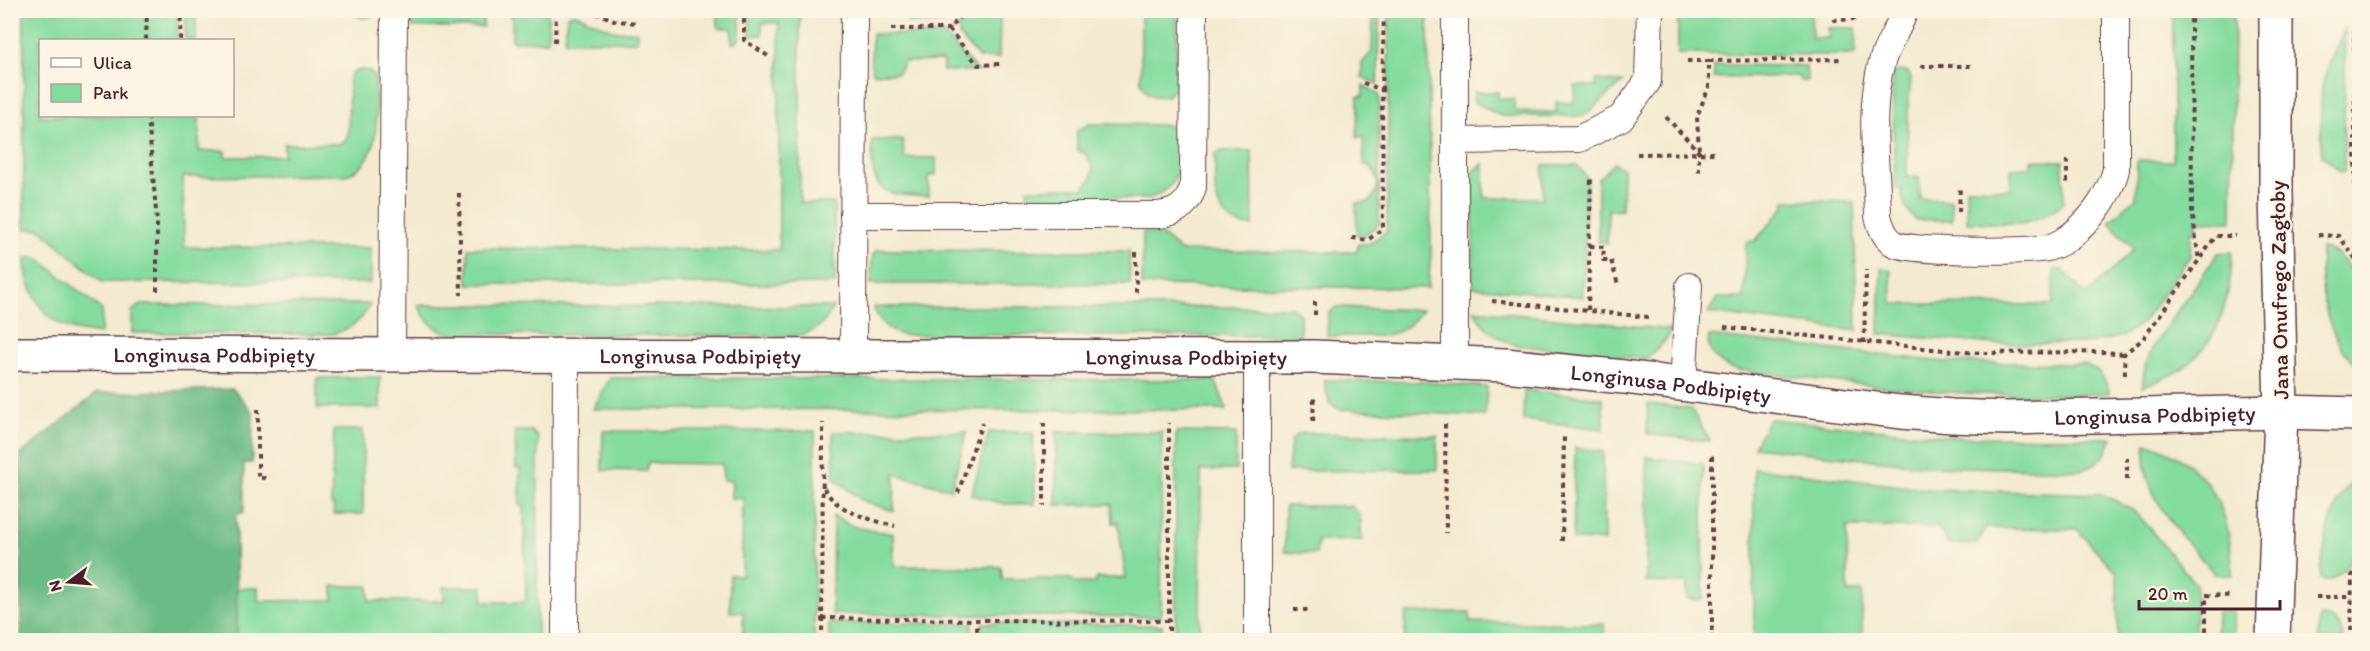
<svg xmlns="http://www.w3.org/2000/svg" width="2370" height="651" viewBox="0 0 2370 651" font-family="Itim,sans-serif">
	<rect width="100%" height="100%" fill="#fcf5e5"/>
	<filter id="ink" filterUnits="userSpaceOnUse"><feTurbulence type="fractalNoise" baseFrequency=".0167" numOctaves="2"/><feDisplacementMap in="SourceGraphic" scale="12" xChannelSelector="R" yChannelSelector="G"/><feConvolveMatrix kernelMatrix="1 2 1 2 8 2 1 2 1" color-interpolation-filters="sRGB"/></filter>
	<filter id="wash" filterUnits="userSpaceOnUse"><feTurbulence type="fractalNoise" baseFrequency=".008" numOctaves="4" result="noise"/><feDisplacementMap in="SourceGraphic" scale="24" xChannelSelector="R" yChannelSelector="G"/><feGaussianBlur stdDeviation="1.35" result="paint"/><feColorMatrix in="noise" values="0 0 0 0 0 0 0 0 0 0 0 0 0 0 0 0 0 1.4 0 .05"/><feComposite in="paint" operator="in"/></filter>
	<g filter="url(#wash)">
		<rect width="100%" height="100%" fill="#f3eacf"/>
		<!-- green -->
		<g fill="#84db9e" stroke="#677d64" stroke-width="1.5">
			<path d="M974,10L1000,11L999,58H979L959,36V23Z"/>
			<path d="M24,11H178V40H40V116H199V151H225V157L284,156V144H338L345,141L348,135L349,80L351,74C361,68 368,68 375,77C375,111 386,161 346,175L183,177L184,247L371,248V283L102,282L40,229H24Z"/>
			<path d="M186,11H200V15L196,16V40H185Z"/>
			<path d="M351,11H376V13C368,21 358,19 351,11Z"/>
			<path d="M411,11H486V15H483V27H412Z"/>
			<path d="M509,11H548V41H512V15H509Z"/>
			<path d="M718,11H740V38L736,43H732V28H718Z"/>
			<path d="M750,11H800V203H834L835,284H468V248L779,250V23H762V35L750,36Z"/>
			<path d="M908,11V10L957,11L944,24L908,23Z"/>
			<path d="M1141,11H1177V86L1167,96C1153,98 1145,95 1141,81Z"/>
			<path d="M1373,11H1379L1378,84L1362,77V63L1372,52Z"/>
			<path d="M1389,11H1428L1431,253L1428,288L1142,285L1143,232C1159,233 1169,238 1179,251L1357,252L1358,244H1368L1387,231Z"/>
			<path d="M1678,11H1811L1812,38H1829L1828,28H1856L1855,55L1678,54Z"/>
			<path d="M2173,11H2234L2232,221L2197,222V232H2191L2190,256L2143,322L2123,336L2091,343L1995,344L1879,334L1881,268L1891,270L1892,304L2053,305L2054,269L2062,270L2086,295L2134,249L2109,222L2136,198L2137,160L2173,161Z"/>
			<path d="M574,13L614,31H637V41H565L567,16Z"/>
			<path d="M2345,29L2344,172H2341L2322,155C2322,131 2319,106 2323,83C2327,64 2337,46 2345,29Z"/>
			<path d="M872,34L944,35L978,71H943V61L904,62L898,73H873L871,65Z"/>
			<path d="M1714,65L1806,66L1807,81H1800L1799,76L1714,78Z"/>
			<path d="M1902,71L1908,72L1911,79L1908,106L1907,177H1919L1920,199L1951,200L1952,220H1915C1907,210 1901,201 1902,189H1895L1892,76L1895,72Z"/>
			<path d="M1596,80L1623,82L1584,116H1501L1474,102V92H1498V99H1514V111L1556,112V102L1574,103L1575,86H1597Z"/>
			<path d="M1363,86L1379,94V224L1365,235H1357L1356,203L1369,202C1380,191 1381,175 1368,165H1364L1363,137L1357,138L1358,96H1363Z"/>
			<path d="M1089,124L1169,125C1182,135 1181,167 1174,180C1169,190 1157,196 1147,199L1028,197L1027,189L1084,188L1091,179L1093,169L1085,153L1077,151V131Z"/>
			<path d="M872,140H903L904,158H936V175L928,176L929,196C878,196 871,192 872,140Z"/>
			<path d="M1223,151H1252L1253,226C1209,224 1215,186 1215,153Z"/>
			<path d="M2031,160L2063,161L2064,203C2029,230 2008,223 1967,222L1966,188L2010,189L2011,168L2031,167Z"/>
			<path d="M1484,163V198H1543V165H1577L1587,178L1583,297L1473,287V181L1474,171Z"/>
			<path d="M1614,163L1623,169L1622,209L1608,210L1607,243L1598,242V179Z"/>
			<path d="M1785,200L1854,202L1857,331L1708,313L1717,298H1744L1746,242L1755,241L1785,206Z"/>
			<path d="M2321,248C2338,249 2349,266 2359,280V367C2325,338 2319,290 2321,248Z"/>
			<path d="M876,250L1129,251L1130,284H871L872,258Z"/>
			<path d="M2232,252C2231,297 2220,344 2180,370C2169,378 2155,382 2142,387L2145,367L2153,346L2218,253Z"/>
			<path d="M25,258H38L102,310L101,334C89,332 75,331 64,326C39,315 25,283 25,258Z"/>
			<path d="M370,304C363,321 350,329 333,334L132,333V311L140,305Z"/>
			<path d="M418,305L833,307C826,323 813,334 795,336L452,334C435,331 425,320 418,305Z"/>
			<path d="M873,307H1291L1300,314V336L904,335C888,333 879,321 873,307Z"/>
			<path d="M1336,307L1422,310C1412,325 1401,332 1383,336H1327L1328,314Z"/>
			<path d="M1474,310L1671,330L1666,340L1646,359L1516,345C1497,339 1483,328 1474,310Z"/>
			<path d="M1709,336L1945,362L2083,364C2099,368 2105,379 2110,393C1984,401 1861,385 1737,370C1722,367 1705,353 1709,336Z"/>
			<path d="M380,377V408H317V378Z"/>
			<path d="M610,378L1215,380L1227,410L593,409Z"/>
			<path d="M1325,380L1423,382L1487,387L1485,416L1339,409L1330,404L1325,387Z"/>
			<path d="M1524,390L1603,398L1604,429L1523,420Z"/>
			<path d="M1648,404L1691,409L1710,441L1647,434Z"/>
			<path d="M1769,419L1955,437L2112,438L2104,456L2092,466L2080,470L1929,466L1754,447Z"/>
			<path d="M334,430H363V514H333L334,505H331Z"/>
			<path d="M515,431H532L538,438L537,640H237L236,588H258V601L333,600V586H369V601H444L443,587H483V602H526L524,507L520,506V468H516Z"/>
			<path d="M603,431H815L814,640H743V612H730V575H742L743,499L731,498L732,481L723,480L722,464L648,463L646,471L602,470Z"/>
			<path d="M833,432H967L951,489L895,474L894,511L863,501L834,478Z"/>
			<path d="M989,432H1033L1035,504H1005L971,495Z"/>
			<path d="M1056,432H1162L1161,617L832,614L833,516L854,527L893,534L894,566L1001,567L1002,579H1072L1073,583H1095L1097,578H1126L1118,522L1113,523L1112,504L1056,505Z"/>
			<path d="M1176,432L1236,433V470H1201L1200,640H1176Z"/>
			<path d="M1313,433L1437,436V470L1288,471L1291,441L1298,434Z"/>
			<path d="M2146,443C2211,464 2232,511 2232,575L2215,574C2184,537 2137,496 2146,443Z"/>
			<path d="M1575,448L1603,452L1604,541L1573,540Z"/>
			<path d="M1647,457L1703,464V600L1687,599V583L1646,582Z"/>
			<path d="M1754,468L1926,489L2101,494L2130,508L2141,518L2196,585L2195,640H2118L2117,573L2077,529L1986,528L1977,544H1948L1938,527H1847L1848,592H1862V640H1754Z"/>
			<path d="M2359,476V548L2345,569L2334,578L2329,580L2320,579C2324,546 2329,497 2359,476Z"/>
			<path d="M1285,506H1351L1360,515L1362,540L1318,541L1316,554L1285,552Z"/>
			<path d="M1470,612V622L1604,624V640H1404L1406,613Z"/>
			<path d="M2217,612H2233V640H2216Z"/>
			<path d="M2319,617C2335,617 2343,624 2343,640H2319Z"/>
			<rect x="829" y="623" width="143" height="17"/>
			<path d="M982,623L1162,625V640H982Z"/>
		</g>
		<!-- forest -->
		<path fill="#6bbb85" stroke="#5a6d58" stroke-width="1.5" d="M233,389L253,412L252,463H244V513L236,514L237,640H21V454L97,393Z"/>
	</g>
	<g filter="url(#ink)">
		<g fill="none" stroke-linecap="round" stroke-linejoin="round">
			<!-- service casing -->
			<g stroke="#633d44" stroke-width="28">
				<g id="service">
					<path d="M1455,10V362"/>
					<path d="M1905,10C1899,28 1886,46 1882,62C1868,109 1877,167 1878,216C1881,227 1884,236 1893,243C1907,253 2018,251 2040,249C2046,249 2056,245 2062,242C2088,225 2108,199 2116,170V10"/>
					<path d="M1455,141L1579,139L1621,118L1648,81L1650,10"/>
					<path d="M853,215H1158C1177,213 1188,205 1193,187L1194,10"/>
					<path d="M392,355L394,10"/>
					<path d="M853,356L854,10"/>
					<path d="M1683,385L1689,286"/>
					<path d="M565,640L566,356"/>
					<path d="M1257,640V357"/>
				</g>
			</g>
			<!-- minor casing -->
			<g stroke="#633d44" stroke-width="36">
				<g id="minor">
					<path id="s1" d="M10,354L1314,357L1505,365L1624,377L1901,412L1952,416L2007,418L2281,412L2360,414"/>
					<path d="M2273,640L2281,412L2276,191V10"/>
				</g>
			</g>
			<!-- path -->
			<g stroke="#633d44" stroke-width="4" stroke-dasharray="4.5 4.5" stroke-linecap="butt">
				<path d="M495,10V16"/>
				<path d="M587,10L617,21L638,23"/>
				<path d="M744,10V40L768,56"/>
				<path d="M1834,10V20L1860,19"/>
				<path d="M2191,10L2192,210L2199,261"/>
				<path d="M2354,10L2356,259"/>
				<path d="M891,29H949L966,10"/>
				<path d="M949,29L978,65L1001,64"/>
				<path d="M146,40L147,10"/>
				<path d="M180,40L181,10"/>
				<path d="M555,42L556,10"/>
				<path d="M1687,61H1709V87L1697,116L1699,152"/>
				<path d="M1709,61L1844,59"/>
				<path d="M1921,66H1975"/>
				<path d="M1382,90L1384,10"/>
				<path d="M148,116L157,223V295"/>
				<path d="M1666,117L1699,152V175"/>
				<path d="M1637,154L1717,153"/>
				<path d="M2067,160V183"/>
				<path d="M459,193L461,295"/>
				<path d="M1959,212L1960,185"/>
				<path d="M2318,235L2339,236L2360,265"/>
				<path d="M1352,238L1368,240L1383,228L1382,90L1361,82"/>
				<path d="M1590,246L1604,247L1603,260H1611L1618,285"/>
				<path d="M1136,252V296"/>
				<path d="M1492,301L1648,317"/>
				<path d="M1588,310L1591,175"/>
				<path d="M1315,315V297"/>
				<path d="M1724,327L1952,351L1982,353L2104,352L2124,354"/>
				<path d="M1864,343L1866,270"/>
				<path d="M2125,374L2124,354L2143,339L2216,236H2236"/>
				<path d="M258,409V478H269"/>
				<path d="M1313,421L1314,398"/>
				<path d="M1044,423V506"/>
				<path d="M1445,424L1446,533"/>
				<path d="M2127,457V479"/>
				<path d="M824,488C835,511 871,520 895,526"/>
				<path d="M958,493L982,423"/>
				<path d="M1562,541L1564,435"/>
				<path d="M2316,597H2351"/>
				<path d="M1294,610H1310"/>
				<path d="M822,618L977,620"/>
				<path d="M822,640L823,423"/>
				<path d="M977,640V620L1169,621"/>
				<path d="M1169,640V423"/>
				<path d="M1712,640V454"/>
				<path d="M2206,640V595L2233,596"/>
				<path d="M2351,640L2352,576L2360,566"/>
			</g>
			<!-- service -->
			<use href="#service" stroke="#fff" stroke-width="26"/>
			<!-- minor -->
			<use href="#minor" stroke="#fff" stroke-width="33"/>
		</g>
	</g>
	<g text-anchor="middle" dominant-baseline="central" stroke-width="4.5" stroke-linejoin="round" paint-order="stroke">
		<!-- street labels -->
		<g font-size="22" fill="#4a1f2b" stroke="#fcf5e5">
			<text transform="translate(2279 290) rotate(-91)">Jana Onufrego Zagłoby</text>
			<text stroke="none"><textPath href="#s1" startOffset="204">Longinusa Podbipięty</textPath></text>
			<text stroke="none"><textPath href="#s1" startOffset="690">Longinusa Podbipięty</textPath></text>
			<text stroke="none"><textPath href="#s1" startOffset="1176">Longinusa Podbipięty</textPath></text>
			<text stroke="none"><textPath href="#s1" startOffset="1662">Longinusa Podbipięty</textPath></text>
			<text stroke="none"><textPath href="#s1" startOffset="2148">Longinusa Podbipięty</textPath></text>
		</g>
	</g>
	<!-- margin -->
	<rect width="2370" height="651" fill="none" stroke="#fcf5e5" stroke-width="36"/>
	<!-- legend -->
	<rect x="39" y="39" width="195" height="78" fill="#fcf5e5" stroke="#b59f9b" stroke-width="1.5"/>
	<rect x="51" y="58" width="30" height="9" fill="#ffffff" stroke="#b59f9b" stroke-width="1.5"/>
	<text x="93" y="69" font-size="18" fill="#4a1f2b">Ulica</text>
	<rect x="51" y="84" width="30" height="18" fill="#84db9e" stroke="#b59f9b" stroke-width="1.5"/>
	<text x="93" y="99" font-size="18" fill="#4a1f2b">Park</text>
	<!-- north arrow -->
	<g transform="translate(69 582) rotate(254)" stroke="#fcf5e5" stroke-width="4.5" paint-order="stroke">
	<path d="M0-4.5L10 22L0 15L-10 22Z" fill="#4a1f2b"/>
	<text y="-9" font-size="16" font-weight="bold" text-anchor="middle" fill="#4a1f2b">N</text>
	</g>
	<!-- scale -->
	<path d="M2139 600v9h141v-9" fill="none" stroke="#4a1f2b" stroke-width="3"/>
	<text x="2148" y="600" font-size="18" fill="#4a1f2b" stroke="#fcf5e5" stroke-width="4.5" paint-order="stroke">20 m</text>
</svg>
